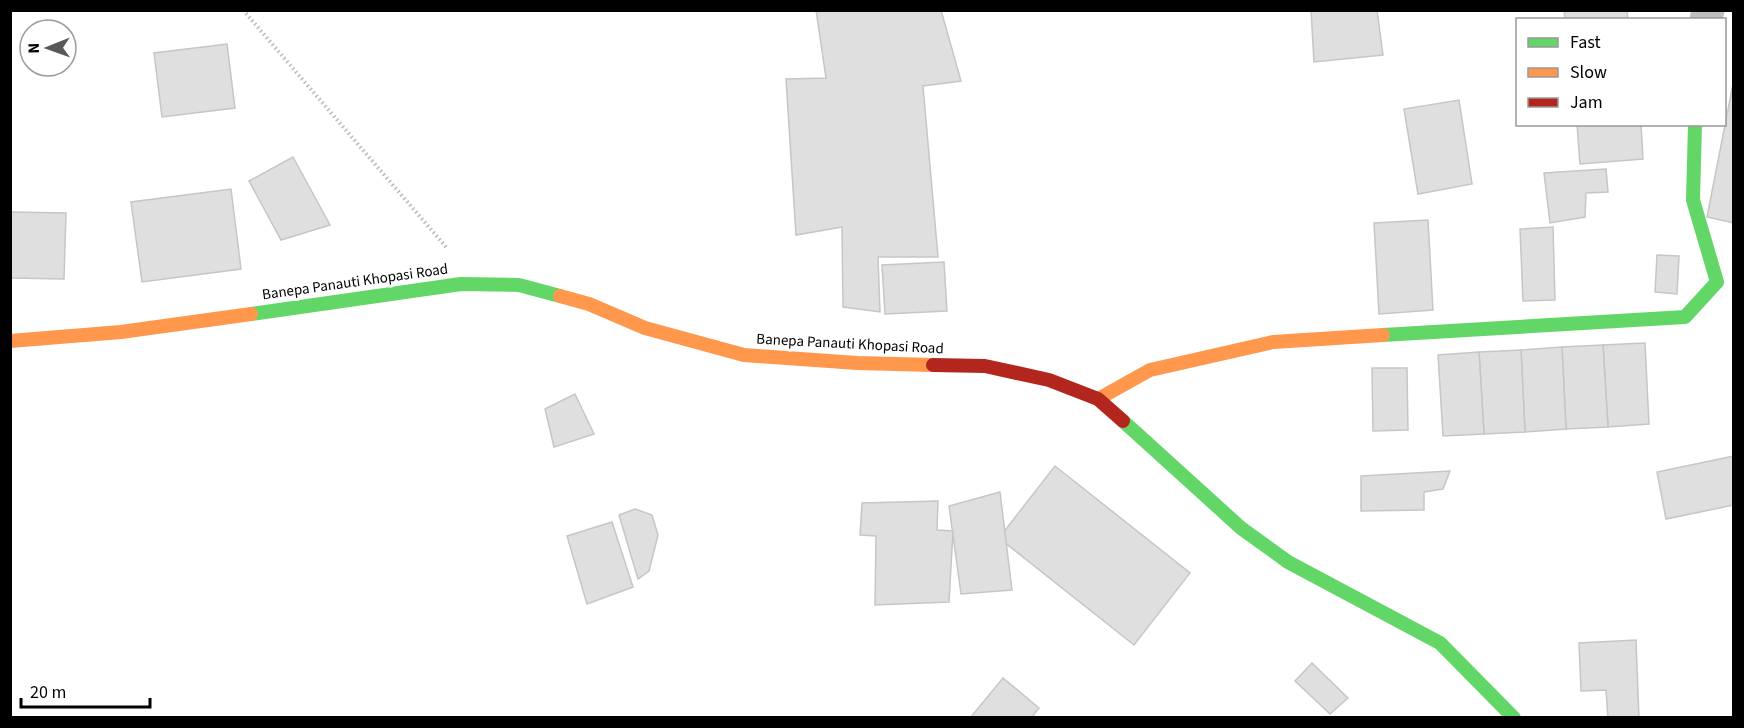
<svg xmlns="http://www.w3.org/2000/svg" width="1744" height="728" viewBox="0 0 1744 728" font-family="'Source Sans 3',sans-serif">
	<rect width="100%" height="100%" fill="#fff"/>
	<!-- building -->
	<g fill="#dfdfdf" stroke="#c6c6c6" stroke-width="1.5">
		<path d="M816,10H941L961,81L923,86L938,257H878L880,312L843,307L842,227L796,235L786,79L826,78Z"/>
		<path d="M1311,10H1377L1383,55L1314,62Z"/>
		<path d="M1564,10H1627L1628,20H1565Z"/>
		<path d="M227,44L235,108L162,117L154,53Z"/>
		<path d="M1734,79V223L1707,217Z"/>
		<path d="M1459,100L1472,184L1418,194L1404,109Z"/>
		<path d="M1577,124H1641L1643,159L1580,164Z"/>
		<path d="M293,157L330,225L281,240L249,181Z"/>
		<path d="M1606,169L1608,192L1586,193L1585,217L1550,223L1544,173Z"/>
		<path d="M231,189L241,269L142,282L131,202Z"/>
		<path d="M10,212L66,213L64,279L10,278Z"/>
		<path d="M1428,220L1433,310L1379,314L1374,223Z"/>
		<path d="M1553,227L1555,300L1523,301L1520,229Z"/>
		<path d="M1657,255L1679,256L1677,294L1655,292Z"/>
		<path d="M944,262L947,311L885,314L882,265Z"/>
		<path d="M1645,343L1649,424L1608,427L1603,345Z"/>
		<path d="M1603,345L1608,427L1566,429L1562,347Z"/>
		<path d="M1562,347L1566,429L1525,432L1521,350Z"/>
		<path d="M1521,350L1525,432L1484,434L1479,352Z"/>
		<path d="M1479,352L1484,434L1443,436L1438,355Z"/>
		<path d="M1372,368H1407L1408,430L1373,431Z"/>
		<path d="M575,394L594,434L554,447L545,409Z"/>
		<path d="M1734,456V505L1666,519L1657,472Z"/>
		<path d="M1055,466L1190,573L1134,645L999,538Z"/>
		<path d="M1450,471L1443,489L1424,492V510L1361,511V476Z"/>
		<path d="M1000,492L1012,590L961,594L949,506Z"/>
		<path d="M938,501L937,530L953,531L949,602L875,605L876,536L860,535L862,503Z"/>
		<path d="M635,509L652,515L658,535L649,571L638,579L619,515Z"/>
		<path d="M612,522L633,587L587,604L567,536Z"/>
		<path d="M1636,640L1639,718H1608L1606,690L1581,691L1579,643Z"/>
		<path d="M1312,663L1348,698L1330,714L1295,681Z"/>
		<path d="M1003,678L1039,708L1031,718H970Z"/>
	</g>
	<g fill="none" stroke-linecap="round" stroke-linejoin="round">
		<!-- path -->
		<path stroke="#b9b9b9" stroke-width="4" stroke-dasharray="1.5 3" stroke-linecap="butt" d="M243,10L446,247"/>
		<!-- street -->
		<path stroke="#bebebe" stroke-width="33" d="M1706,20L1708,10"/>
		<!-- fast -->
		<g stroke="#63d668" stroke-width="14">
			<path d="M251,314L461,284L519,285L560,296"/>
			<path d="M1383,335L1685,317L1717,282L1693,200L1695,124"/>
			<path d="M1123,421L1241,528L1288,562L1440,643L1514,718"/>
		</g>
		<!-- slow -->
		<g stroke="#ff974d" stroke-width="14">
			<path d="M560,296L589,304L645,328L744,355L857,363L933,365"/>
			<path d="M10,341L121,332L251,314"/>
			<path d="M1098,399L1150,370L1273,342L1383,335"/>
		</g>
		<!-- jam -->
		<path stroke="#b3261e" stroke-width="14" d="M933,365L985,366L1049,380L1098,399L1123,421"/>
	</g>
	<g text-anchor="middle" dominant-baseline="central" stroke-width="6" stroke-linejoin="round" paint-order="stroke">
		<!-- street labels -->
		<g font-size="15" fill="#000" stroke="#fff">
			<text transform="translate(355 282) rotate(-8)">Banepa Panauti Khopasi Road</text>
			<text transform="translate(850 344) rotate(3)">Banepa Panauti Khopasi Road</text>
		</g>
	</g>
	<!-- border -->
	<rect width="1744" height="728" fill="none" stroke="#000000" stroke-width="24"/>
	<!-- legend -->
	<rect x="1516" y="18" width="210" height="108" fill="#ffffff" stroke="#999999" stroke-width="1.5"/>
	<rect x="1528" y="38" width="30" height="9" fill="#63d668" stroke="#999999" stroke-width="1.5"/>
	<text x="1570" y="48" font-size="18" fill="#000000">Fast</text>
	<rect x="1528" y="68" width="30" height="9" fill="#ff974d" stroke="#999999" stroke-width="1.5"/>
	<text x="1570" y="78" font-size="18" fill="#000000">Slow</text>
	<rect x="1528" y="98" width="30" height="9" fill="#b3261e" stroke="#999999" stroke-width="1.5"/>
	<text x="1570" y="108" font-size="18" fill="#000000">Jam</text>
	<!-- north arrow -->
	<g transform="translate(48 48) rotate(269)"><circle r="28" fill="#ffffff" stroke="#999999" stroke-width="1.5"/>
	<path d="M0-4.5L10 22L0 15L-10 22Z" fill="#595959"/>
	<text y="-9" font-size="16" font-weight="bold" text-anchor="middle" fill="#000000">N</text>
	</g>
	<!-- scale -->
	<path d="M21 698v9h129v-9" fill="none" stroke="#000000" stroke-width="3"/>
	<text x="30" y="698" font-size="18" fill="#000000" stroke="#ffffff" stroke-width="4.5" paint-order="stroke">20 m</text>
</svg>
